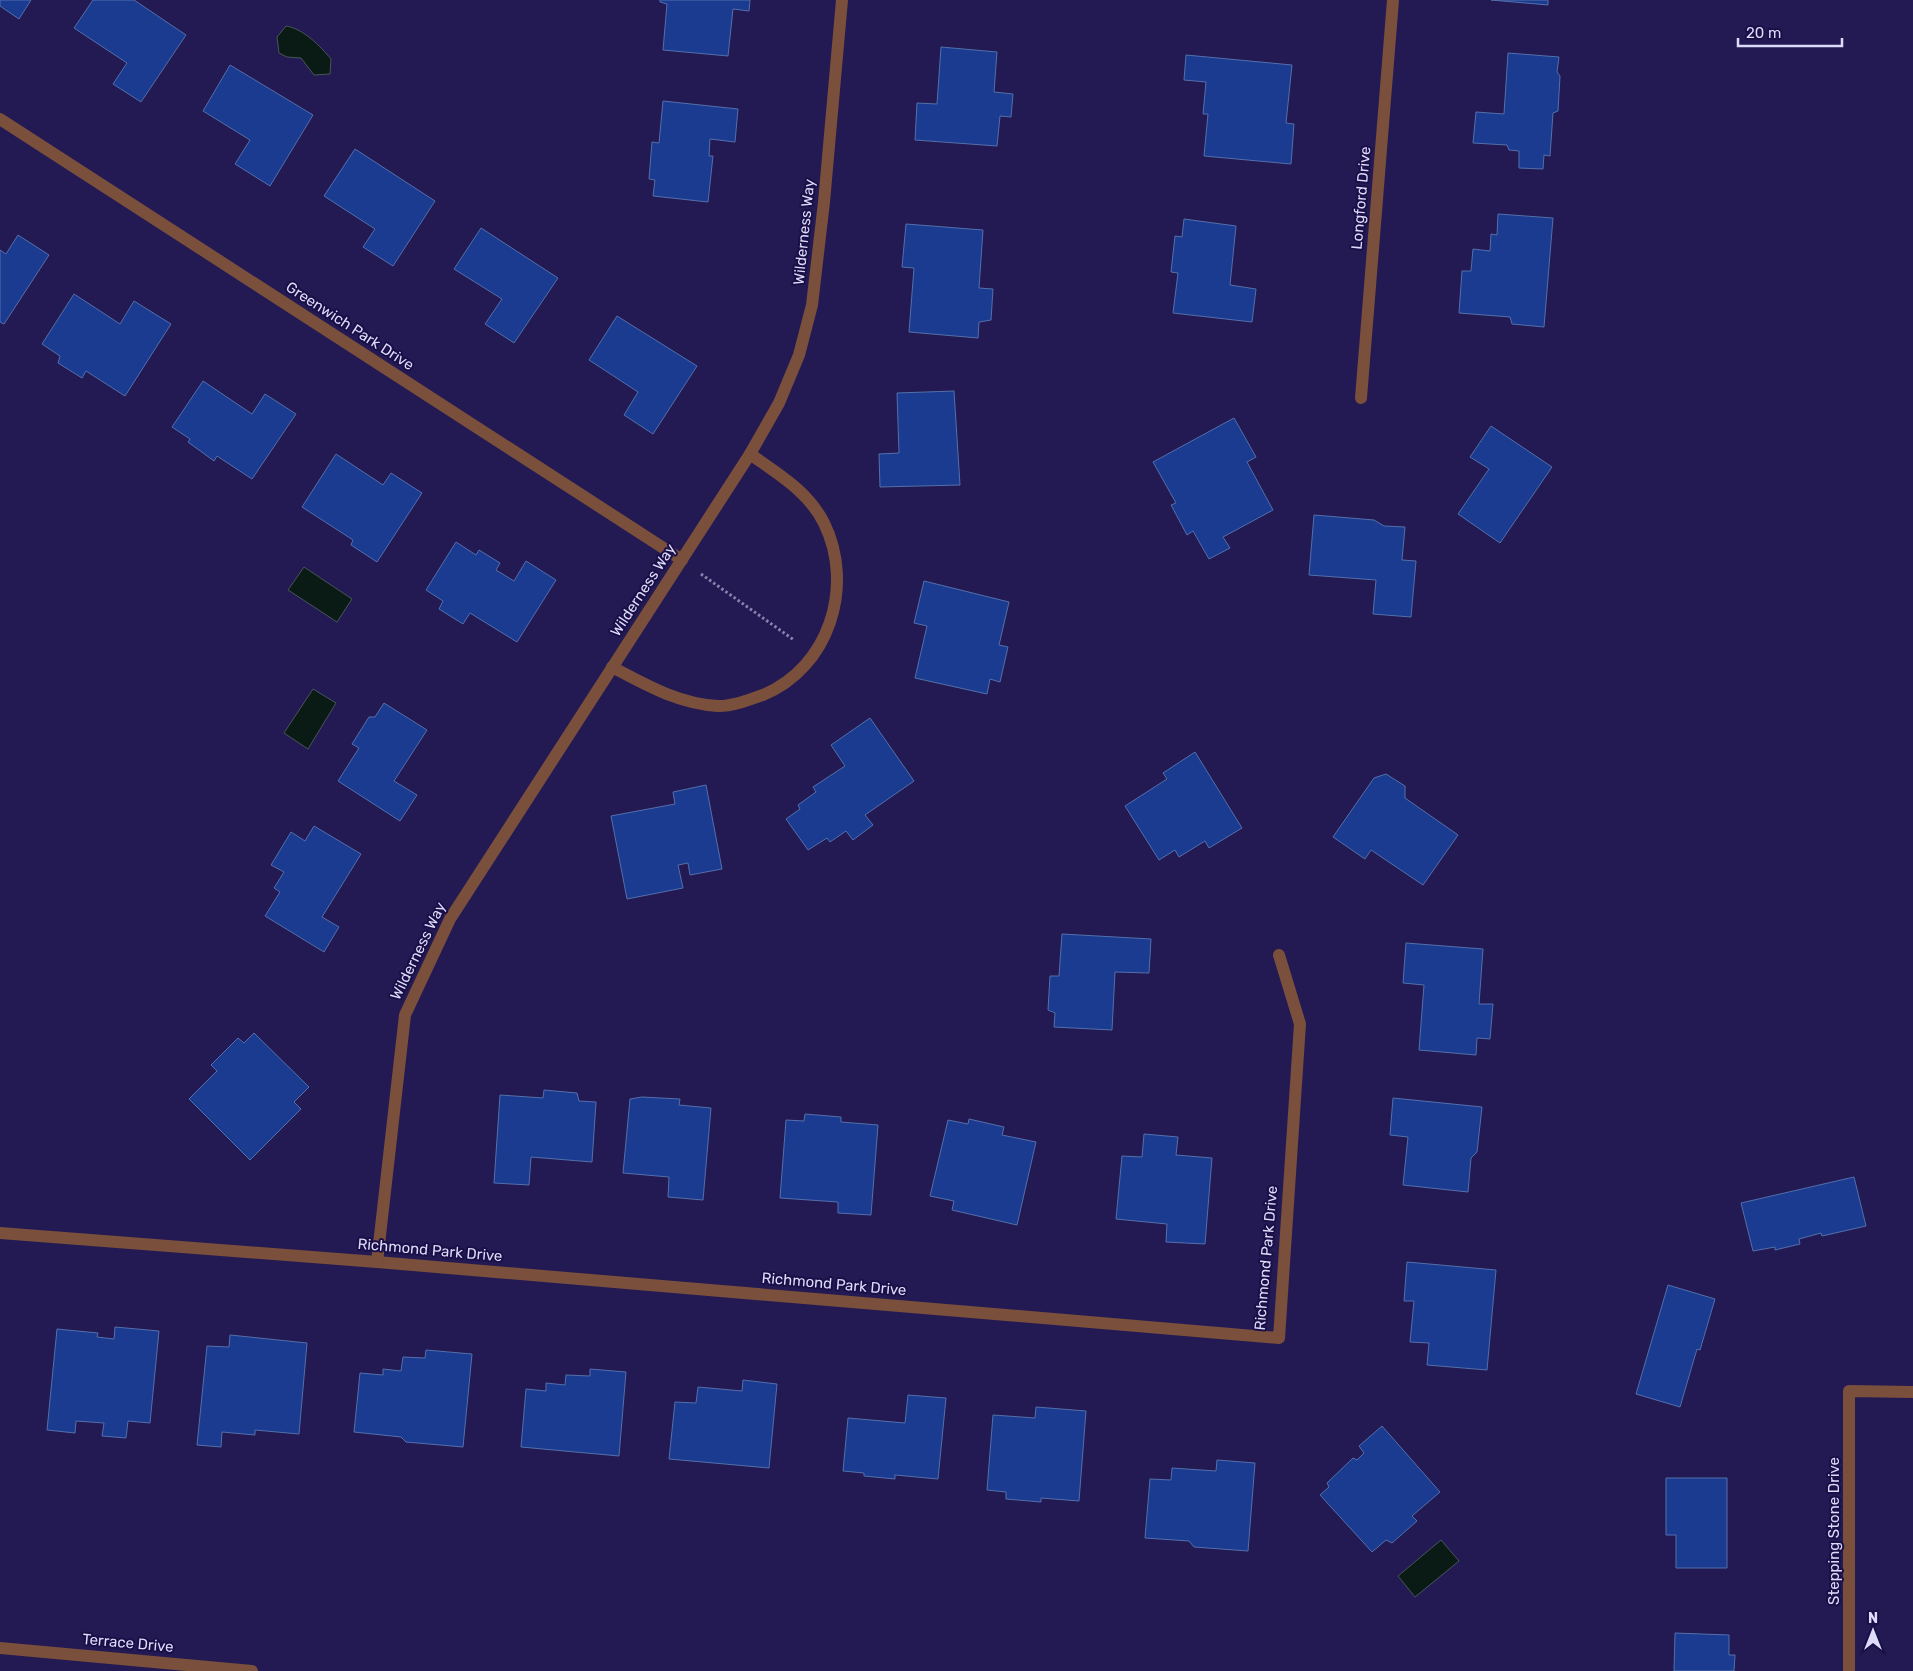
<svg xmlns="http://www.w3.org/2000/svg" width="1913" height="1671" viewBox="0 0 1913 1671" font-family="Rubik,sans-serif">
	<rect width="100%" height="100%" fill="#231a53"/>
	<!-- water -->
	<g fill="#091b14" stroke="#485559">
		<path d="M286,26C304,29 320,46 331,59L330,74L314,75L301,58L287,57L279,53L277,37Z"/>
		<path d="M304,567L352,599L337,622L288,590Z"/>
		<path d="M313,689L336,703L308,749L284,733Z"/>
		<path d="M1441,1540L1459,1561L1415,1597L1398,1576Z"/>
	</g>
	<!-- building -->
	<g fill="#1a3b90" stroke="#546fab">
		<path d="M0,0H31L19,19L0,6Z"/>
		<path d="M93,0H134L186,35L141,102L113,84L127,63L74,28Z"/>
		<path d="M660,0H750L749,11L733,9L728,56L663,50L667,4L660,2Z"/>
		<path d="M1491,0H1548V5Z"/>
		<path d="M941,47L997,52L994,92L1013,94L1011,117L1000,116L997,146L915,140L917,103L937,104Z"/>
		<path d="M1508,53L1559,57L1557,72L1560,76L1558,111L1553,113L1550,156L1544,155L1543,169L1519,168V151L1509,150L1507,145L1473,143L1476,112L1504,114Z"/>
		<path d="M1186,55L1292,65L1286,123L1294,124L1291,164L1204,156L1208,114H1203L1206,82L1184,80Z"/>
		<path d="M230,65L313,115L270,186L235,164L250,140L203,111Z"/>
		<path d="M663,101L738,109L735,142L710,139L709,156H713L708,202L653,196L655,180L649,179L652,142L659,143Z"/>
		<path d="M355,149L435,201L393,266L363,247L375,229L324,196Z"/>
		<path d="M1498,214L1553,218L1544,327L1512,324L1510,317L1459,313L1462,271H1471L1473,249L1490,251L1491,234L1497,235Z"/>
		<path d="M1184,219L1236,226L1230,285L1256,289L1252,322L1173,313L1178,273L1171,272L1175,236L1182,237Z"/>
		<path d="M906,224L983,230L979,288L993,289L991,320L979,322L978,338L909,332L914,268L902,267Z"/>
		<path d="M481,228L558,278L514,343L485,324L502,299L454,269Z"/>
		<path d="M18,235L49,255L4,324L0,322V250L6,254Z"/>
		<path d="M74,294L120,324L134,301L171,324L125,396L86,371L82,378L58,363L60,356L42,344Z"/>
		<path d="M617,316L697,366L653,434L624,415L638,392L589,360Z"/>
		<path d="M203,381L252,414L265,394L296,414L252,479L217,456L214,461L188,442L190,439L172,427Z"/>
		<path d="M954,391L960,485L880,487L879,454L899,453L897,393Z"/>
		<path d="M1234,418L1256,457L1247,462L1273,510L1223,537L1230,548L1209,559L1193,531L1187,535L1171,505L1176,503L1153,462Z"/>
		<path d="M1491,426L1552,467L1500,543L1458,514L1489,469L1470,457Z"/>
		<path d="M336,454L383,485L391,473L422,493L377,562L351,545L353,540L302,507Z"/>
		<path d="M1314,515L1374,520L1384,526L1405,527L1402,560L1416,561L1411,617L1373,614L1376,580L1309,575Z"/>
		<path d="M456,542L476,555L479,550L500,563L496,570L514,581L526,561L556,580L517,642L470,613L463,624L439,609L443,601L426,590Z"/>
		<path d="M924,581L1009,602L999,645L1008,647L1000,682L990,679L987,694L915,678L927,626L914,623Z"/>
		<path d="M384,703L427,730L394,781L417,795L400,821L338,781L359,748L352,744L369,717H375Z"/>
		<path d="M870,718L914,781L865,815L873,825L853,840L846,831L830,842L827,838L808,850L786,819L800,809L798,805L816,792L813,787L845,766L831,745Z"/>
		<path d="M1195,752L1242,828L1209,848L1205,841L1179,857L1175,850L1159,860L1125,806L1167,779L1163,773Z"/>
		<path d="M1386,774L1405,786V798L1458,835L1423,885L1371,850L1365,859L1333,837L1374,778Z"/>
		<path d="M706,785L722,869L690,875L688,863L678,865L683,888L627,899L611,816L675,804L673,792Z"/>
		<path d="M314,826L361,854L322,917L339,927L324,952L265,916L280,892L274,888L284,872L271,865L291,832L305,841Z"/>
		<path d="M1062,934L1151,939L1149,973L1115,972L1112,1030L1054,1027L1055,1013L1048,1010L1050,976H1059Z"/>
		<path d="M1406,943L1483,949L1479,1004H1493L1490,1039L1477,1038L1476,1055L1419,1050L1424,985L1403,983Z"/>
		<path d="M254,1033L309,1087L294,1102L301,1109L250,1160L189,1099L217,1071L211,1065L238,1038L244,1043Z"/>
		<path d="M544,1090L577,1093L579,1101L596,1102L592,1162L531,1157L529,1185L494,1183L500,1095L543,1098Z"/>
		<path d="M642,1097L680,1099L679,1105L711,1108L703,1200L668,1197L669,1177L623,1173L630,1099Z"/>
		<path d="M1393,1098L1482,1107L1477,1152L1471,1158L1468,1192L1403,1185L1408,1137L1390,1135Z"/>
		<path d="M805,1114L841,1117V1122L878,1125L871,1215L838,1213V1202L780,1198L786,1120L804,1121Z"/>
		<path d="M969,1119L1004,1127L1002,1135L1036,1142L1017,1225L952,1210L954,1201L930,1196L948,1120L968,1124Z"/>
		<path d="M1144,1134L1178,1137L1176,1155L1212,1158L1205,1244L1166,1242L1167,1224L1116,1219L1122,1156L1142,1157Z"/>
		<path d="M1854,1177L1866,1226L1822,1236L1821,1233L1799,1239L1800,1244L1775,1250V1247L1753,1251L1741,1203Z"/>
		<path d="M1407,1262L1496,1270L1487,1370L1427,1365L1429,1343L1410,1342L1414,1301H1404Z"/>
		<path d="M1668,1285L1715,1299L1700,1350L1697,1349L1680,1407L1636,1394Z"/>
		<path d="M115,1327L159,1331L150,1423L128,1421L126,1438L102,1436L104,1423L76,1421L75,1433L47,1430L57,1329L98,1333L97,1337L114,1339Z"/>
		<path d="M230,1335L307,1343L299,1434L255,1430V1435L222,1432L221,1447L197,1445L207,1346L229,1347Z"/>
		<path d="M426,1350L472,1354L463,1447L406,1442L401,1437L354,1432L360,1373L383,1375V1369L401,1371L403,1357L425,1358Z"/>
		<path d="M590,1369L626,1372L619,1456L521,1447L526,1389L546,1391V1383L565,1385L566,1375L590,1376Z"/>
		<path d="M743,1380L777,1384L769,1468L669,1459L675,1402L696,1403L698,1387L742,1391Z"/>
		<path d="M908,1395L946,1398L938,1479L895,1475V1479L864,1476V1473L843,1471L848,1418L905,1423Z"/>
		<path d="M1036,1407L1086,1411L1079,1501L1041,1498V1502L1006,1499V1492L987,1490L993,1415L1035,1418Z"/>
		<path d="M1382,1426L1440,1492L1412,1516L1417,1521L1392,1543L1386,1540L1372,1552L1320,1495L1329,1487L1327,1483L1353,1458L1357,1460L1364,1453L1359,1446Z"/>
		<path d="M1217,1460L1255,1463L1248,1551L1194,1547L1189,1541L1145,1538L1150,1479L1171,1480L1172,1468L1216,1471Z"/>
		<path d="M1666,1478H1727V1568H1676V1535H1666Z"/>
		<path d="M1675,1633L1729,1635V1655H1735L1734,1671H1674Z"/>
	</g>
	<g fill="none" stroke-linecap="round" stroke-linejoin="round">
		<!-- path -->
		<path stroke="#8783ae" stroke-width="3" stroke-dasharray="2.5 2.5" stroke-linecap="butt" d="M701,574L794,640"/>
		<!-- minor -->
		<g stroke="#7a4f3c" stroke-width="12">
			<path d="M0,119L682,560"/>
			<path d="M1361,398L1393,0"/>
			<path d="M612,667C646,685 679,704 718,706C733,706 749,700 763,695C829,668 855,586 824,523C808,491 778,474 750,454"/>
			<path d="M0,1233L377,1262L1279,1338L1300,1024L1279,955"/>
			<path d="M377,1262L405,1015L450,919L750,454L779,403L799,355L812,305L824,202L842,0"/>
			<path d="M1849,1671V1391L1913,1392"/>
		</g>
		<!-- tertiary -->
		<path stroke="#7a4f3c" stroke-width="12" d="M0,1648L252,1671"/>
	</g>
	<g text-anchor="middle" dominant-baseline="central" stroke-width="4" stroke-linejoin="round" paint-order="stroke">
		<!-- street labels -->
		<g font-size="15" fill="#dcdcfa" stroke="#1a0f47">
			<text transform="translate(1361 198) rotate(-85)">Longford Drive</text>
			<text transform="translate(804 232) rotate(-84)">Wilderness Way</text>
			<text transform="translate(350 326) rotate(33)">Greenwich Park Drive</text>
			<text transform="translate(643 590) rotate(-57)">Wilderness Way</text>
			<text transform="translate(418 951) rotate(-64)">Wilderness Way</text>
			<text transform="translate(430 1250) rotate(5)">Richmond Park Drive</text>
			<text transform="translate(1266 1258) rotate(-85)">Richmond Park Drive</text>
			<text transform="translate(834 1284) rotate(5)">Richmond Park Drive</text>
			<text transform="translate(1834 1531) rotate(-90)">Stepping Stone Drive</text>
			<text transform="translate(128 1643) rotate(5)">Terrace Drive</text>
		</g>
	</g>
	<!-- north arrow -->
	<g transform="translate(1873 1631)" stroke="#1a0f47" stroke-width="4" paint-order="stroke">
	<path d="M0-4L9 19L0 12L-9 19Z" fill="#dcdcfa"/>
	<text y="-8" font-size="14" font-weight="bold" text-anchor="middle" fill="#dcdcfa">N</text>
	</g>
	<!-- scale -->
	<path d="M1738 38v8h104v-8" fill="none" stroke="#dcdcfa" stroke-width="2.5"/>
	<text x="1746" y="38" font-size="15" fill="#dcdcfa" stroke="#1a0f47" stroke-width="4" paint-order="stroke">20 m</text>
</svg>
